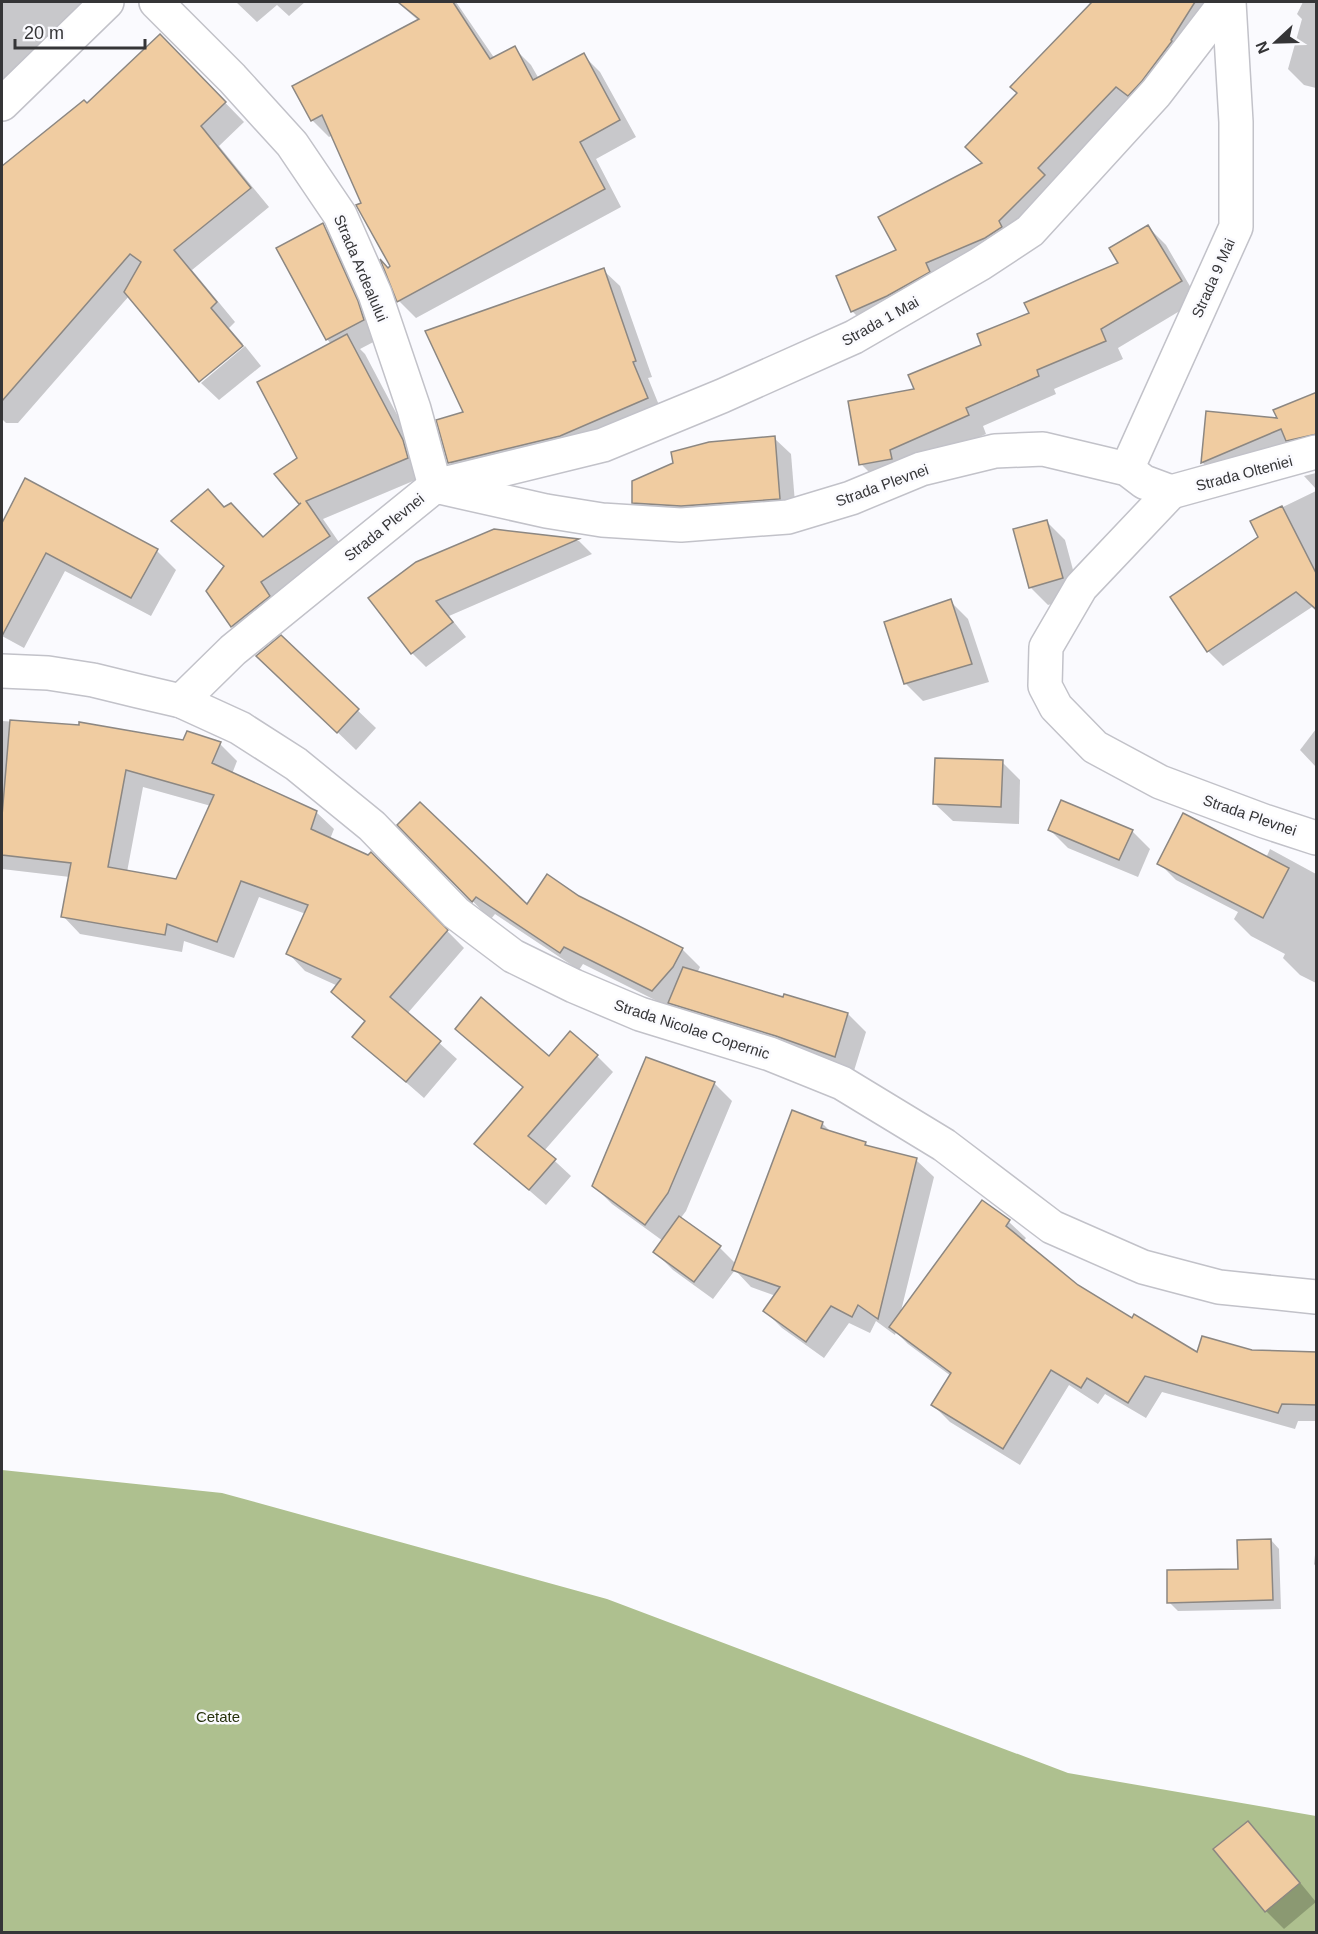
<svg xmlns="http://www.w3.org/2000/svg" width="1318" height="1934" viewBox="0 0 1318 1934" font-family="Helvetica,sans-serif">
	<rect width="100%" height="100%" fill="#fafafe"/>
	<!-- forest -->
	<path fill="#aec08f" d="M2,1470L222,1493L607,1599L1068,1773L1316,1816V1932H2Z"/>
	<!-- shadow -->
	<g fill="#0003" fill-rule="evenodd">
		<path d="M2,2H105L2,79Z"/>
		<path d="M236,2H305L289,16L277,5L257,22Z"/>
		<path d="M397,2H456L495,59L514,48L531,65L539,79L583,55L600,72L636,137L596,159L621,207L416,318L399,301L392,267L333,135L329,137L312,120L419,21Z"/>
		<path d="M1093,2H1111L1120,9L1125,2H1220L1059,191L868,327L852,311L898,251L984,163L1019,93L1013,87Z"/>
		<path d="M1303,2H1316V88L1304,85L1288,69L1302,19L1297,14Z"/>
		<path d="M165,41L244,122L219,146L269,207L192,270L235,322L229,328L243,344L199,380L129,296L18,423H6L2,419V169L88,105Z"/>
		<path d="M322,225L340,243L381,338L360,349L365,354L421,460L425,476L323,519L347,554L250,644L232,626L208,591L224,567L174,521L208,491L225,508L264,539L302,505L276,474L299,458L331,344L327,339Z"/>
		<path d="M1148,227L1166,245L1198,300L1118,348L1123,359L1054,389L1056,394L983,426L986,434L879,482L861,464L916,390L1031,314L1120,264Z"/>
		<path d="M603,270L620,286L652,377L648,378L663,415L466,479L450,463L438,421L465,413Z"/>
		<path d="M245,346L261,366L219,400L201,383Z"/>
		<path d="M1316,393V451L1217,477L1202,462L1279,420Z"/>
		<path d="M774,438L791,454L796,515L650,519L633,502Z"/>
		<path d="M1316,473V489L1304,476Z"/>
		<path d="M26,480L157,551L176,570L151,616L65,571L24,648L2,636V526Z"/>
		<path d="M1316,491V611L1312,607L1223,666L1208,651L1260,538L1252,522Z"/>
		<path d="M1047,522L1065,540L1080,596L1048,605L1030,587Z"/>
		<path d="M494,530L579,541L592,554L449,616L466,637L426,667L412,653L370,598Z"/>
		<path d="M950,601L968,619L989,682L923,701L905,683Z"/>
		<path d="M281,637L376,728L356,750L276,673Z"/>
		<path d="M2,721L80,726L184,742L220,744L237,761L232,774L316,812L334,829L330,839L368,857L371,854L464,948L407,1014L457,1059L424,1098L354,1037L366,1023L333,991L338,986L305,971L288,953L306,914L259,897L234,958L184,941L182,952L80,934L63,916L70,877L2,869ZM143,787L211,806L177,881L127,872Z"/>
		<path d="M1316,729V767L1300,750Z"/>
		<path d="M1002,762L1020,780L1019,824L953,821L934,803Z"/>
		<path d="M399,825L527,906L578,897L682,949L700,967L697,973L784,999L848,1014L866,1032L853,1074L688,1021L673,1006L671,1008L583,964L579,970L495,914L491,919L488,917Z"/>
		<path d="M1050,830L1132,831L1150,849L1138,877L1068,848Z"/>
		<path d="M1270,849L1316,874V983L1300,975L1283,958L1285,954L1251,936L1234,919L1238,912L1176,880L1159,863L1266,858Z"/>
		<path d="M457,1028L550,1058L597,1056L613,1072L544,1151L571,1176L546,1205L476,1144L524,1088Z"/>
		<path d="M714,1083L732,1101L686,1211L680,1219L720,1248L736,1264L822,1123L832,1133L866,1144L870,1148L916,1160L934,1177L900,1315L983,1202L1009,1222L1026,1238L1023,1242L1077,1286L1132,1320L1198,1354L1252,1352L1316,1353V1421H1298L1295,1429L1162,1392L1146,1418L1105,1394L1098,1404L1069,1385L1020,1465L950,1422L933,1405L951,1376L908,1344L896,1332L895,1335L876,1321L870,1333L849,1323L824,1358L782,1328L765,1311L776,1296L751,1287L735,1270L713,1299L673,1270L655,1252L663,1241L612,1204L593,1185Z"/>
		<path d="M1271,1540L1279,1549L1281,1609L1178,1611L1169,1602L1240,1570Z"/>
		<path d="M1316,1546V1567L1314,1564Z"/>
		<path d="M1248,1823L1266,1841L1316,1902L1284,1929L1266,1911Z"/>
	</g>
	<!-- building -->
	<g fill="#f0cca1" stroke="#8c8782" stroke-width="1.5" fill-rule="evenodd">
		<path d="M398,2H453L490,59L515,46L533,80L584,53L620,120L580,142L605,189L397,302L380,259L388,268L390,266L356,205L361,203L322,115L311,121L292,86L419,19Z"/>
		<path d="M1092,2H1195L1171,40L1172,41L1142,81L1128,96L1116,87L1038,168L1045,175L999,221L1002,227L985,238L926,263L930,272L887,296L851,312L836,276L896,250L878,217L982,163L965,147L1017,93L1010,87Z"/>
		<path d="M160,34L226,102L201,126L251,188L174,250L217,302L211,308L243,346L199,382L124,292L141,262L130,254L2,401V166L84,100L87,103Z"/>
		<path d="M323,223L358,301L364,320L326,340L276,248Z"/>
		<path d="M1148,225L1182,281L1101,329L1106,341L1037,370L1039,376L966,408L969,415L890,450L892,459L859,465L848,401L914,389L908,375L981,345L977,334L1029,313L1024,303L1118,263L1109,248Z"/>
		<path d="M604,268L636,361L633,362L648,398L560,436L448,463L436,420L463,412L425,331Z"/>
		<path d="M347,334L403,440L408,458L306,501L330,536L261,582L270,596L231,627L206,591L224,566L171,521L208,489L224,507L231,503L263,537L301,503L299,504L274,474L297,458L257,382Z"/>
		<path d="M1317,392V434L1286,441L1281,429L1201,463L1206,411L1277,418L1273,410Z"/>
		<path d="M775,436L780,499L681,506L632,503V481L673,463L671,452L709,442Z"/>
		<path d="M25,478L158,549L131,598L46,553L2,636V523Z"/>
		<path d="M1282,506L1317,575V610L1296,592L1207,652L1170,597L1258,537L1250,521Z"/>
		<path d="M1047,520L1063,578L1029,588L1013,529Z"/>
		<path d="M494,529L579,539L436,601L453,622L411,654L368,598L416,562Z"/>
		<path d="M951,599L972,664L904,684L884,622Z"/>
		<path d="M281,635L359,709L337,733L256,656Z"/>
		<path d="M10,720L79,725V722L183,740L187,731L221,742L212,763L317,811L311,829L368,855L371,852L448,930L390,997L441,1041L406,1082L352,1037L365,1021L331,992L341,979L286,954L308,905L241,881L217,942L167,924L165,935L61,917L71,863L2,855V816ZM126,770L214,795L176,879L108,867Z"/>
		<path d="M935,758L1003,760L1001,807L933,804Z"/>
		<path d="M1061,800L1133,830L1119,860L1048,830Z"/>
		<path d="M420,802L527,904L547,874L579,896L683,948L673,967L652,991L564,947L560,953L476,897L472,902L397,825Z"/>
		<path d="M1183,813L1289,868L1263,918L1157,864Z"/>
		<path d="M683,967L783,997L784,994L848,1013L835,1057L776,1036L668,1003Z"/>
		<path d="M481,997L549,1056L570,1031L598,1055L528,1136L556,1159L529,1190L474,1144L523,1087L455,1029Z"/>
		<path d="M646,1057L715,1082L668,1193L645,1225L592,1186Z"/>
		<path d="M792,1110L823,1122L821,1128L866,1142L865,1145L917,1158L878,1319L858,1305L852,1317L831,1306L806,1342L763,1311L780,1287L732,1270Z"/>
		<path d="M982,1200L1010,1220L1006,1226L1078,1285L1132,1318L1134,1314L1197,1352L1202,1336L1252,1350L1317,1352V1405L1282,1404L1278,1413L1145,1376L1128,1403L1087,1378L1081,1388L1051,1370L1003,1449L931,1405L951,1373L889,1327Z"/>
		<path d="M679,1216L721,1246L694,1282L653,1252Z"/>
		<path d="M1271,1539L1273,1600L1167,1603V1570L1238,1569L1237,1540Z"/>
		<path d="M1248,1821L1300,1883L1265,1912L1213,1849Z"/>
	</g>
	<g fill="none" stroke-linecap="round" stroke-linejoin="round">
		<!-- minor casing -->
		<g stroke="#c2c2c9" stroke-width="36">
			<g id="minor">
				<path d="M156,2L232,78L292,144L340,215L375,294L414,409L435,486L603,445L722,396L854,337L980,264L1030,231L1156,93L1226,2"/>
				<path d="M1127,469L1236,227V122L1229,2"/>
				<path d="M1171,492L1081,587L1046,647L1045,686L1056,707L1095,747L1160,782L1264,821L1316,838"/>
				<path d="M1171,492L1316,452"/>
				<path d="M181,701L233,650L435,486L546,511L602,520L681,525L788,517L851,498L921,469L995,451L1043,449L1127,469L1144,482L1171,492"/>
			</g>
		</g>
		<!-- tertiary casing -->
		<g stroke="#c2c2c9" stroke-width="36">
			<path id="tertiary" d="M2,671L48,673L93,680L138,691L181,701L240,728L296,764L372,826L456,913L513,956L574,986L640,1014L770,1054L842,1083L944,1145L1052,1227L1143,1267L1219,1287L1316,1297"/>
		</g>
		<!-- secondary casing -->
		<g stroke="#c2c2c9" stroke-width="36">
			<path id="secondary" d="M2,104L107,2"/>
		</g>
		<!-- minor -->
		<use href="#minor" stroke="#fff" stroke-width="33"/>
		<!-- tertiary -->
		<use href="#tertiary" stroke="#fff" stroke-width="33"/>
		<!-- secondary -->
		<use href="#secondary" stroke="#fff" stroke-width="33"/>
	</g>
	<g text-anchor="middle" dominant-baseline="central" stroke-width="5" stroke-linejoin="round" paint-order="stroke">
		<!-- street labels -->
		<g font-size="15" fill="#353537" stroke="#fafafe">
			<text transform="translate(361 268) rotate(67)">Strada Ardealului</text>
			<text transform="translate(1213 278) rotate(-66)">Strada 9 Mai</text>
			<text transform="translate(880 321) rotate(-29)">Strada 1 Mai</text>
			<text transform="translate(1244 473) rotate(-15)">Strada Olteniei</text>
			<text transform="translate(882 485) rotate(-20)">Strada Plevnei</text>
			<text transform="translate(384 527) rotate(-39)">Strada Plevnei</text>
			<text transform="translate(1250 815) rotate(19)">Strada Plevnei</text>
			<text transform="translate(692 1029) rotate(18)">Strada Nicolae Copernic</text>
		</g>
		<!-- park labels -->
		<g font-size="15" fill="#27320d" stroke="#fafafe">
			<text x="218" y="1716">Cetate</text>
		</g>
	</g>
	<!-- border -->
	<rect width="1318" height="1934" fill="none" stroke="#353537" stroke-width="6"/>
	<!-- north arrow -->
	<g transform="translate(1276 42) rotate(248)" stroke="#fafafe" stroke-width="4.5" paint-order="stroke">
	<path d="M0-4.5L10 22L0 15L-10 22Z" fill="#353537"/>
	<text y="-9" font-size="16" font-weight="bold" text-anchor="middle" fill="#353537">N</text>
	</g>
	<!-- scale -->
	<path d="M15 39v9h130v-9" fill="none" stroke="#353537" stroke-width="3"/>
	<text x="24" y="39" font-size="18" fill="#353537" stroke="#fafafe" stroke-width="4.5" paint-order="stroke">20 m</text>
</svg>
